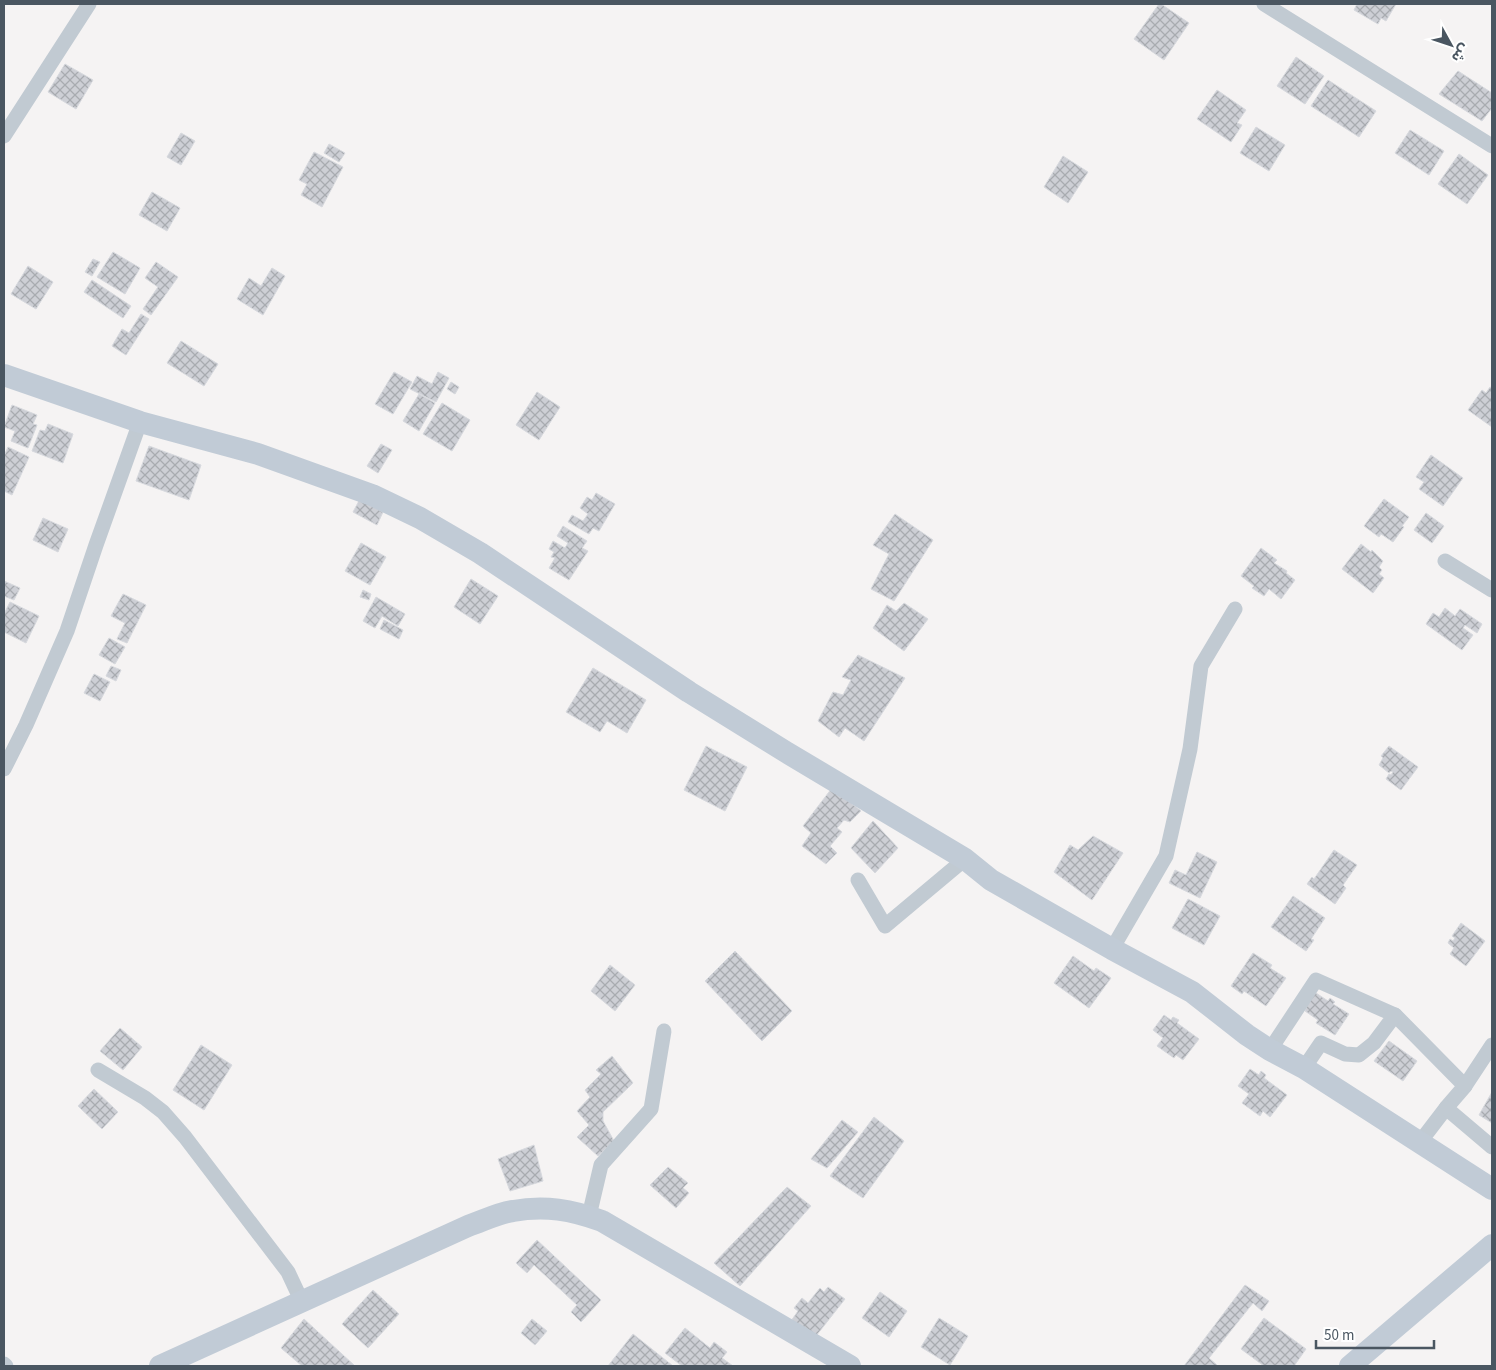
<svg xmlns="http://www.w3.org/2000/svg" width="1496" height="1370" viewBox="0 0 1496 1370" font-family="'Source Sans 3','Noto Sans Arabic',sans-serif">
	<defs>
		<pattern id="building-cross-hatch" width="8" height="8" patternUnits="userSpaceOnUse" patternTransform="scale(1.25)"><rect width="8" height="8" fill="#cdcfd5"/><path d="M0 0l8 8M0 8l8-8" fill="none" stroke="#a8abb0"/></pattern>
	</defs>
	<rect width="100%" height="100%" fill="#f5f3f3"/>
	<!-- building -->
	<g fill="url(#building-cross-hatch)" stroke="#d7d9de">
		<path d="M1159,4H1161L1189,23L1164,60L1134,39Z"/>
		<path d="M1357,4H1396L1386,21L1381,18L1378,24L1354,10Z"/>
		<path d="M1296,57L1324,76L1305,104L1277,86Z"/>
		<path d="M65,64L93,80L76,109L48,92Z"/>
		<path d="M1458,71L1492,93V108L1482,121L1439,94Z"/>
		<path d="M1328,80L1376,111L1359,137L1311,106Z"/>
		<path d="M1217,90L1246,110L1237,123L1242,125L1231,142L1197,119Z"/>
		<path d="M1256,127L1285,145L1269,171L1240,153Z"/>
		<path d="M1410,130L1444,151L1429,175L1395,153Z"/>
		<path d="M181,133L195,141L181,165L167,157Z"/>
		<path d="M329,144L345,153L339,162L324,153Z"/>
		<path d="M314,152L343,167L322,207L301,195L307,184L299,180Z"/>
		<path d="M1459,154L1488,175L1467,204L1438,184Z"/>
		<path d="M1063,156L1088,172L1068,203L1044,187Z"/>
		<path d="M152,192L180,208L167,231L139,215Z"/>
		<path d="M113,252L140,268L125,294L97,277Z"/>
		<path d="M93,259L100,262L92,276L85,272Z"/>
		<path d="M156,262L178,277L151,315L143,309L158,287L145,278Z"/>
		<path d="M28,266L53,282L36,309L11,294Z"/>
		<path d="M272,268L285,276L263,315L237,299L249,278L261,286Z"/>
		<path d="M92,280L131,306L123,318L84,292Z"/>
		<path d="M141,314L149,319L126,355L112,346L122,329L129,333Z"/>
		<path d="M181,341L218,364L204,386L167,363Z"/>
		<path d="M394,372L412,382L393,414L375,404Z"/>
		<path d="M438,372L449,378L436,402L410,389L417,376L432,384Z"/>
		<path d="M451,382L459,387L455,394L447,389Z"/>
		<path d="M1490,387L1492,388V427L1468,410L1482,390L1486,393Z"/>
		<path d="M537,392L560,407L539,440L516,425Z"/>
		<path d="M419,394L435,403L419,431L403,421Z"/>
		<path d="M442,403L470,420L452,451L423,434Z"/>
		<path d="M12,405L37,415L33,424L37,425L28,448L11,441L15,431L4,427Z"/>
		<path d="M48,424L73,434L63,463L32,451L40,430L45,431Z"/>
		<path d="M381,444L392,450L378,473L367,466Z"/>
		<path d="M149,446L201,465L189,500L136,481Z"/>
		<path d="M8,447L29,457L12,495L4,491V456Z"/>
		<path d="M1431,455L1463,478L1443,506L1419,489L1424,482L1416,477Z"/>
		<path d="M596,493L615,504L599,531L593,528L589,534L568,522L572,515L583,521L588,514L580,508L587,497L592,500Z"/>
		<path d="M360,499L383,512L377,525L353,512Z"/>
		<path d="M1384,499L1409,517L1402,526L1404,527L1393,542L1381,534L1379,537L1364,526Z"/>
		<path d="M1426,513L1444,526L1432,543L1414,530Z"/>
		<path d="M895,514L933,540L894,601L871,589L889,554L873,545Z"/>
		<path d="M43,518L68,529L58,552L33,540Z"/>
		<path d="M563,526L587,541L582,548L588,551L569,580L549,568L555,558L551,557L554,552L549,549L553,541L565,548L568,543L557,536Z"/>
		<path d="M361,543L386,557L370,585L345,571Z"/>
		<path d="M1361,544L1371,552L1372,550L1383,561L1379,567L1382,570L1379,574L1384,578L1373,593L1342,569Z"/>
		<path d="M1261,548L1277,560L1274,563L1287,571L1286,573L1295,580L1281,599L1269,589L1264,596L1252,588L1254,586L1241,576Z"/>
		<path d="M471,579L498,596L480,624L454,607Z"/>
		<path d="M4,581L20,588L14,600L4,596Z"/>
		<path d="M363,590L371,594L369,600L360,597Z"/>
		<path d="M123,594L146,605L127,643L117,639L125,623L111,616Z"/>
		<path d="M376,597L405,614L398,626L382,616L375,628L363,621Z"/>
		<path d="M10,602L39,616L26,643L4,632V614Z"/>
		<path d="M904,603L928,619L904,651L873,628L887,605L896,611Z"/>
		<path d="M1445,608L1455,616L1460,609L1482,624L1477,633L1465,625L1463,628L1473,635L1462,650L1426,624L1433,613L1439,617Z"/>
		<path d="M384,620L403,630L399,639L380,629Z"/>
		<path d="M109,638L125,647L115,664L99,655Z"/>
		<path d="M858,655L905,678L864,741L845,728L839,737L818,721L833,692L843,695L851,680L842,677Z"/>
		<path d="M111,666L121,670L116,681L106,676Z"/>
		<path d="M593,668L646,700L627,733L607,721L600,732L566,712Z"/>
		<path d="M94,674L110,682L100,701L84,693Z"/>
		<path d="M706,746L747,767L725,811L684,790Z"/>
		<path d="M1389,746L1418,767L1401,790L1386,779L1389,774L1391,775L1393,772L1391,771L1389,773L1379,765L1383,758L1381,756Z"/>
		<path d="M832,788L861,811L850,822L844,820L837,828L842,832L830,846L837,853L826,864L802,846L811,833L803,826Z"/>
		<path d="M873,821L898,848L875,873L851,848Z"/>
		<path d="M1093,836L1123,853L1092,900L1054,872L1070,845L1078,850Z"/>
		<path d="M1334,850L1357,865L1343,885L1346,888L1335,904L1307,884L1312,877L1314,879Z"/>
		<path d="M1197,852L1217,862L1200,898L1169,883L1175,870L1186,875Z"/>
		<path d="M1293,896L1325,918L1311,939L1314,940L1306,951L1271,927Z"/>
		<path d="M1188,899L1220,916L1204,945L1172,928Z"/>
		<path d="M1461,923L1485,941L1466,966L1450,954L1454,948L1448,943L1450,939L1453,941L1455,938L1452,936Z"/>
		<path d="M735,951L792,1011L762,1041L705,981Z"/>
		<path d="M1253,953L1272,965L1270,968L1286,978L1266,1006L1244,991L1242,994L1231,986Z"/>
		<path d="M1073,956L1094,971L1096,968L1111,978L1089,1008L1054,983Z"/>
		<path d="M610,965L635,985L615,1011L591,991Z"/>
		<path d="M1313,991L1328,1001L1330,998L1335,1002L1333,1004L1349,1014L1335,1035L1316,1023L1318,1020L1305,1011Z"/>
		<path d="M1164,1015L1171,1020L1173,1017L1179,1020L1177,1023L1199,1039L1183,1060L1176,1055L1174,1058L1157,1046L1163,1038L1153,1030Z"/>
		<path d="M120,1028L142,1047L123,1070L100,1051Z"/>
		<path d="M1389,1041L1417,1061L1403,1081L1374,1061Z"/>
		<path d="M201,1045L232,1065L204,1110L173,1090Z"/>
		<path d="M612,1056L633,1083L603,1112V1121L614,1141L598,1156L577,1137L589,1125L577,1111L590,1097L585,1090L601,1074L596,1070Z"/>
		<path d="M1250,1069L1259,1075L1261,1071L1266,1075L1264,1078L1287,1095L1270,1117L1263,1111L1260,1116L1242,1103L1249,1094L1238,1086Z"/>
		<path d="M94,1089L118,1112L102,1129L78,1106Z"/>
		<path d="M1492,1092V1123L1479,1115Z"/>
		<path d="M874,1117L904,1141L863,1198L830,1176Z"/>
		<path d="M842,1120L858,1132L827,1168L811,1159Z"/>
		<path d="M534,1145L543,1181L510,1191L498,1159Z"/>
		<path d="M668,1167L688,1183L683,1188L689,1193L676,1208L650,1185Z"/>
		<path d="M787,1187L811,1206L740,1286L714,1263Z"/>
		<path d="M537,1240L601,1300L581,1322L571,1312L577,1305L534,1265L527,1273L516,1263Z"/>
		<path d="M1245,1285L1269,1301L1262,1311L1253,1303L1209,1358L1218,1366H1184Z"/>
		<path d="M828,1287L845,1299L812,1341L791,1321L798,1311L794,1308L802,1298L808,1303L820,1288L824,1292Z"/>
		<path d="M373,1290L399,1314L368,1348L342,1324Z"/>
		<path d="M880,1292L907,1311L889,1337L862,1318Z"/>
		<path d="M939,1318L968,1336L950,1365L921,1347Z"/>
		<path d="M1264,1318L1306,1349L1294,1366H1264L1241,1349Z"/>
		<path d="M304,1319L355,1366H302L281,1348Z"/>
		<path d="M532,1319L547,1331L535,1345L521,1333Z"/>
		<path d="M685,1328L710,1348L714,1342L727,1352L722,1358L733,1366H682L665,1353Z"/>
		<path d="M633,1334L673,1366H608Z"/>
	</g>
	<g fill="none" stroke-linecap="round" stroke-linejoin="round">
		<!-- street -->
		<g stroke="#c1cad2" stroke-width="15">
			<path d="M1264,4L1492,146"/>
			<path d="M4,136L89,4"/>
			<path d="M1445,561L1492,590"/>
			<path d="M4,769L26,725L67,631L96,545L140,422"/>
			<path d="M858,880L885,926L965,859"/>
			<path d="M1112,949L1166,856L1190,749L1201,666L1235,609"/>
			<path d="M1395,1015L1465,1086L1446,1108L1420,1142"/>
			<path d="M1270,1050L1316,980L1395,1015L1374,1043L1359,1055L1345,1054L1321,1043L1304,1068"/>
			<path d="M98,1070L145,1098L163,1112L185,1137L288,1272L302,1302"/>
			<path d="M1465,1086L1492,1045"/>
			<path d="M1446,1108L1492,1147"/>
			<path d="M589,1216L601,1165L651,1109L664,1031"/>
			<path d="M4,1364L6,1366"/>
		</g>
		<!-- secondary -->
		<g stroke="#c1cbd6" stroke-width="22">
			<path d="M4,375L140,422L258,454L372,495L420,518L480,553L689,692L786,752L965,859L991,880L1112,949L1192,992L1247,1035L1270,1050L1304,1068L1492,1189"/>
			<path d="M160,1366L468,1226C483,1221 498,1213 513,1211C545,1205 572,1210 602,1221L850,1366"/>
			<path d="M1350,1366L1492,1245"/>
		</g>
	</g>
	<!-- border -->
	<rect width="1496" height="1370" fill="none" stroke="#4a5661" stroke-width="10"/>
	<!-- north arrow -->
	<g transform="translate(1451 45) rotate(130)" stroke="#ffffff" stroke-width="4" paint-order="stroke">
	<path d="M0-4L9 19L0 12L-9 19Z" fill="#4a5661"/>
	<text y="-8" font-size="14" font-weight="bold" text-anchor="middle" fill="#4a5661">ش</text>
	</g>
	<!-- scale -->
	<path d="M1316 1340v8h118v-8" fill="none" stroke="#4a5661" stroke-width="2.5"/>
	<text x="1324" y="1340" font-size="15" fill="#4a5661" stroke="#ffffff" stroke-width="4" paint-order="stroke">50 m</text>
</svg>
